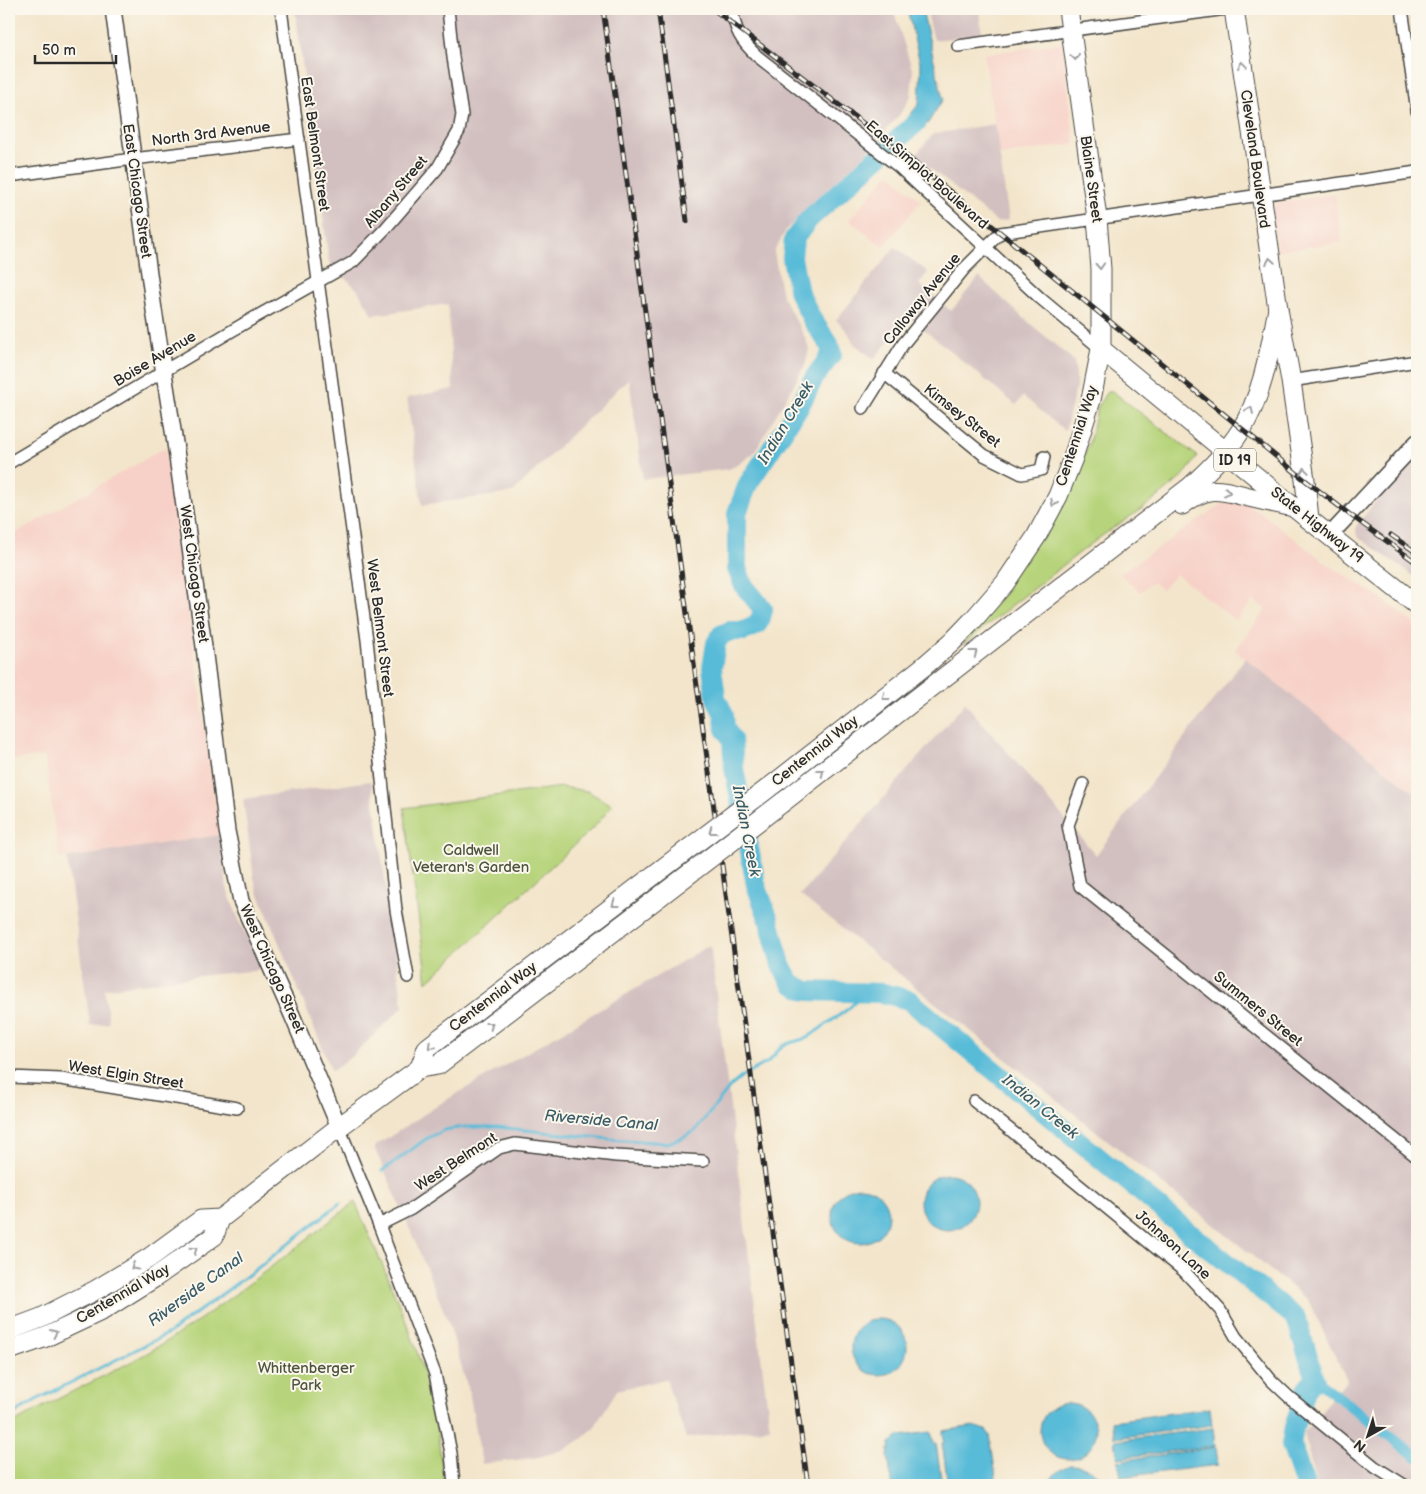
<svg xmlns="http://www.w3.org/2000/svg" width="1426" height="1494" viewBox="0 0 1426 1494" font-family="'Balsamiq Sans',sans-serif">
	<rect width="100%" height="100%" fill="#fbf7ec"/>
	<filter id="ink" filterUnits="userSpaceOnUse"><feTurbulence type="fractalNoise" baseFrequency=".02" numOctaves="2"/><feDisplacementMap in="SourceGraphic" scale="10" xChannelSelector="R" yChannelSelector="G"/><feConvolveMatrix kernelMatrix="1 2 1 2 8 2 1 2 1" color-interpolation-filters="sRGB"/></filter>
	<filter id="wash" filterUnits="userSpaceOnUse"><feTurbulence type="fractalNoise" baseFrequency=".0096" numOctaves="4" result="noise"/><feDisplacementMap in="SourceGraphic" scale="20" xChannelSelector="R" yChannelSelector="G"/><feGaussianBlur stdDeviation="1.12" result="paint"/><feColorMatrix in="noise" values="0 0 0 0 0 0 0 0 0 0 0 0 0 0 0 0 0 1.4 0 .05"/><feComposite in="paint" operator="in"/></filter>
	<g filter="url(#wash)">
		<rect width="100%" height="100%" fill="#f3e5cb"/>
		<!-- built -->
		<g fill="#f7d1c7">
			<path d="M1062,43L1075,144L999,155L984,54Z"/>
			<path d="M889,174L921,201L883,247L849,220Z"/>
			<path d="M1335,194L1342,242L1277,251L1270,204Z"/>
			<path d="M166,447L220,835L59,859L45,756L9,760V537Z"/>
			<path d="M1239,499L1260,512L1326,563L1383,600L1417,626V795L1235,650L1266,610L1253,600L1236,621L1176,574L1162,590L1153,582L1140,592L1120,574L1222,504Z"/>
		</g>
		<!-- industrial -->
		<g fill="#d2bfc0">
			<path d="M295,9H893L913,72L911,96L900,114L865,155L818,197L786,230L774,252L782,296L805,337L809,349L805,365L754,453L739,464L729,469L643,479L629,378L512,493L422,505L407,398L453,389L448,304L373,315L357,289L329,262Z"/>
			<path d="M926,9H979L982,35L934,40Z"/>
			<path d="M995,124L1009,220L997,222L915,156L933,134Z"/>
			<path d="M895,247L928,272L919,284L951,311L979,277L1018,313L1074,361L1076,375V388L1065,431L1023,396L1016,405L909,317L874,359L854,344L848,332L836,320Z"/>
			<path d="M1417,458V578L1359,538L1356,532V526L1383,492Z"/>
			<path d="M1245,658L1417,795V1485H1316L1304,1432L1347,1380L1308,1300L800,895L965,703L1096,855Z"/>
			<path d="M371,781L403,1007L352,1056L332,1071L258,892L254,878L243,799Z"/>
			<path d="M220,835L227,888L234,908L260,968L254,971L215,974L104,989L109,1023L90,1025L67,858Z"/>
			<path d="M710,945L770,1428L686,1438L666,1379L617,1390L595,1426L582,1439L565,1449L540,1457L482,1464L470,1396L449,1323L401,1208L374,1147L443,1102Z"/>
		</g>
		<!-- green -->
		<g fill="#b7d47b" stroke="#718053">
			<path d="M1107,391H1112L1197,456C1185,485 1121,521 1095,541C1050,575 1006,610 962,645L1072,483L1089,444L1098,407Z"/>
			<path d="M562,787L587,791L612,805L597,824L427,982L404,808Z"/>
			<path d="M355,1202C380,1261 411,1325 428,1387C437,1419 440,1452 444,1485H9V1426C60,1395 115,1373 166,1342C232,1300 293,1249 355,1202Z"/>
		</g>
		<!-- water -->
		<g fill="#59bbd8" stroke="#427382">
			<path d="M907,9H922L943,99L928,123L902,145L893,136L919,104L921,67Z"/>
			<circle cx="948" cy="1202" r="28"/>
			<circle cx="860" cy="1215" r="28"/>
			<circle cx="879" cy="1347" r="28"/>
			<circle cx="1068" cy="1431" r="28"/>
			<path d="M1210,1408L1212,1425L1115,1438L1112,1421Z"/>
			<path d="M974,1426L986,1430L990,1435L997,1485H948L942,1443L944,1442L943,1431Z"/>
			<path d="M1213,1428L1215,1446L1118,1458L1115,1441Z"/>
			<path d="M931,1432L934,1443H936L942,1485H892L888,1456L890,1443L900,1436Z"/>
			<path d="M1216,1447L1218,1465L1121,1477L1118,1461Z"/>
			<path d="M1070,1465C1085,1465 1098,1470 1103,1485H1049C1052,1474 1060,1469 1070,1465Z"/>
		</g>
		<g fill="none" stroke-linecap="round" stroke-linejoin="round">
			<!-- stream -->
			<g stroke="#59bbd8" stroke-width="3">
				<path d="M382,1171L426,1139L444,1130L465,1127H497L610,1139L667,1143L682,1138L695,1131L731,1086L743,1076L768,1062L783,1045L807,1038L848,1009L865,993"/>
				<path d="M9,1417L36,1400L169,1333L259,1267L340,1203"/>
			</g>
			<!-- canal -->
			<path stroke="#59bbd8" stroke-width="11" d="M1315,1379L1417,1457"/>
			<!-- river -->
			<path stroke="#59bbd8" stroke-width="20" d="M917,122L809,219L794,239L792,258L799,293L813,321L829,344L832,354L814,378L799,407L748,484L737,513V569L744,586L763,609L761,617L757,625L744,631H730L721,635L716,643L712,668L716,698L724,715L725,729L732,739L734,768L756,885L769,920L781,965L791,983L807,991L883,993L909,1000L1179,1224L1296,1318L1315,1379L1306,1390L1294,1427L1291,1445L1305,1485"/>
		</g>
	</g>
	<g filter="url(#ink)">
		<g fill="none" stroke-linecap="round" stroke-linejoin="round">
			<!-- minor casing -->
			<g stroke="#494743" stroke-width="14">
				<g id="minor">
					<path d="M281,9L367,640L396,910L408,977"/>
					<path d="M732,9C735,31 741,41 757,56L899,167L1040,298L1101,349"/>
					<path d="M1402,9L1417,111"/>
					<path d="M958,46L1226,9"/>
					<path d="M9,176L133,159L299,139"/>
					<path d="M884,373L984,455L1022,474L1041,470L1044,457"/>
					<path d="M1291,381L1417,361"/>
					<path d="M863,408L903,344L964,269L1000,233L1417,172"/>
					<path d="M9,463L245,323L353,262L385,229L437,169L459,131L462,115L453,57L448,9"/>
					<path d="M1083,784L1068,825L1080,886L1417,1157"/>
					<path d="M9,1077L61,1079L237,1108"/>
					<path d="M974,1101L1069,1177L1184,1271L1220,1310L1236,1337L1271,1380L1289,1397L1375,1467L1404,1485"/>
					<path d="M339,1127L379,1225L435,1374L451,1453L454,1485"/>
					<path d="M379,1225L411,1209L499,1148L515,1144L616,1156L703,1161"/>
				</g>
			</g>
			<!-- tertiary casing -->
			<g stroke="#494743" stroke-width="18">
				<g id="tertiary">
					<path d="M113,9L154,310L175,443L203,639L227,831L241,901L292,1015L339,1127"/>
					<path d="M1330,535L1417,442"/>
				</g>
			</g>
			<!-- primary casing -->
			<g stroke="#494743" stroke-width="21">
				<g id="primary">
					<path d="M1234,9L1278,309L1291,381L1305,480L1309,519"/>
					<path d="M1101,349L1292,506L1417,605"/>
					<path d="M1182,505C1208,484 1220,490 1249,497C1262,500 1275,503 1289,506"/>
					<path d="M779,780L923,667L952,642L973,620L1005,583L1036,537L1058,496L1073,458L1091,400L1101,349V269L1097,218L1068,9"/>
					<path d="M783,802L1190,487C1209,470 1228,451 1241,430C1263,395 1270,348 1278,309"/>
					<path d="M420,1068L427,1048L654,875"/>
					<path d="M9,1330L41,1318L96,1290L149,1258L201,1220L220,1219"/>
					<path d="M9,1350L46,1337L103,1310L154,1278L214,1236L220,1219L339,1127L420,1068L438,1065L659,897"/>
				</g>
			</g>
			<!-- minor -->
			<use href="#minor" stroke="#fff" stroke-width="11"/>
			<!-- tertiary -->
			<use href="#tertiary" stroke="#fff" stroke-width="15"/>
			<!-- primary -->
			<use href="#primary" stroke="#fff" stroke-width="19"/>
			<!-- rail casing -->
			<g stroke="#2b2b2b" stroke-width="5">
				<g id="rail">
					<path d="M603,9L808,1485"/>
					<path d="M658,9L687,221"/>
					<path d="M713,9L906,156L1305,480L1349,514L1417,563"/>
					<path d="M1391,535L1417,553"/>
				</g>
			</g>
			<!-- rail -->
			<use href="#rail" stroke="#fbf7ec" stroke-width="3" stroke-dasharray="9" stroke-linecap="butt"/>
			<!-- primary-bridge casing -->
			<g stroke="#494743" stroke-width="21" stroke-linecap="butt">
				<g id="primary-bridge">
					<path d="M654,875L779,780"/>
					<path d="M659,897L783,802"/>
				</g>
			</g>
			<!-- primary-bridge -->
			<use href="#primary-bridge" stroke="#fff" stroke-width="19"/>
		</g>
		<!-- one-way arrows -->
		<defs><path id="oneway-chevron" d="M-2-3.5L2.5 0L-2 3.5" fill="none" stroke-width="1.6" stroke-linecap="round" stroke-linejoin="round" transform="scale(1.25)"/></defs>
		<g stroke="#a0a0a0">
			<use href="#oneway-chevron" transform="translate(1075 57) rotate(82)"/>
			<use href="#oneway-chevron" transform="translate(1242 65) rotate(-98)"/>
			<use href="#oneway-chevron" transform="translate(1270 261) rotate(-99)"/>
			<use href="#oneway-chevron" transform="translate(1100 266) rotate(87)"/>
			<use href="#oneway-chevron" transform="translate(1250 410) rotate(-66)"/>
			<use href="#oneway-chevron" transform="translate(1304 471) rotate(-98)"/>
			<use href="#oneway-chevron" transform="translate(1227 492) rotate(10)"/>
			<use href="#oneway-chevron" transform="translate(1054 503) rotate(118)"/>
			<use href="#oneway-chevron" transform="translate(974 653) rotate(-38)"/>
			<use href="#oneway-chevron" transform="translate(885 697) rotate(142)"/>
			<use href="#oneway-chevron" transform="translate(821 772) rotate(-38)"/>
			<use href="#oneway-chevron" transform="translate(712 831) rotate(143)"/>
			<use href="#oneway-chevron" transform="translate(615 904) rotate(143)"/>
			<use href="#oneway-chevron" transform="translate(490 1025) rotate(-37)"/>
			<use href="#oneway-chevron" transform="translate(431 1046) rotate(135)"/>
			<use href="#oneway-chevron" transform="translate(194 1250) rotate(-35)"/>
			<use href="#oneway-chevron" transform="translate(134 1267) rotate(149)"/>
			<use href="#oneway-chevron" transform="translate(54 1333) rotate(-25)"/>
		</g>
	</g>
	<g text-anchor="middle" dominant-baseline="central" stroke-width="4" stroke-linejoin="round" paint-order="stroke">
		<!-- shield labels -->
		<rect fill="#fbf7ec" stroke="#696865" stroke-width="1" x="1214" y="448.5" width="42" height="23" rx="4"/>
		<g font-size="14" font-weight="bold" fill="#2b2b2b">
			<text x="1235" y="460">ID 19</text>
		</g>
		<!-- street labels -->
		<g font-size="15" fill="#2b2b2b" stroke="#fbf7ec">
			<text transform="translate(211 134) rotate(-7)">North 3rd Avenue</text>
			<text transform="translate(315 144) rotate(82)">East Belmont Street</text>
			<text transform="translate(1255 159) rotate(82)">Cleveland Boulevard</text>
			<text transform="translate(927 175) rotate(41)">East Simplot Boulevard</text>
			<text transform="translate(1091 179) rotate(82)">Blaine Street</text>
			<text transform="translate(137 191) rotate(82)">East Chicago Street</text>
			<text transform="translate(396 192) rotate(-50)">Albany Street</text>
			<text transform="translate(922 299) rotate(-51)">Calloway Avenue</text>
			<text transform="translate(155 359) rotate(-31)">Boise Avenue</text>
			<text transform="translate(962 416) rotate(38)">Kimsey Street</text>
			<text transform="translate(1077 436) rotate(-72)">Centennial Way</text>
			<text transform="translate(1317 525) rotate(38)">State Highway 19</text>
			<text transform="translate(194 574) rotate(82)">West Chicago Street</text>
			<text transform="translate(380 628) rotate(83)">West Belmont Street</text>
			<text transform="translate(815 751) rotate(-38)">Centennial Way</text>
			<text transform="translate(272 969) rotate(66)">West Chicago Street</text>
			<text transform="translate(493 997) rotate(-37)">Centennial Way</text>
			<text transform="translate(1258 1009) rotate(39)">Summers Street</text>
			<text transform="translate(126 1075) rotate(9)">West Elgin Street</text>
			<text transform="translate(456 1162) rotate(-33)">West Belmont</text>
			<text transform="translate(1173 1245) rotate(42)">Johnson Lane</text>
			<text transform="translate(123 1294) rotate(-30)">Centennial Way</text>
		</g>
		<!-- park labels -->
		<g font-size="15" fill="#4e553f" stroke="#fbf7ec">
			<text x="471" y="850">Caldwell<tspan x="471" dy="17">Veteran's Garden</tspan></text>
			<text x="306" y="1368">Whittenberger<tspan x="306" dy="17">Park</tspan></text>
		</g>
		<!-- water labels -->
		<g font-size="16" font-style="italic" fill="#3b5d68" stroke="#fbf7ec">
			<text transform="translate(786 423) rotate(-59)">Indian Creek</text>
			<text transform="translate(746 831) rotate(79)">Indian Creek</text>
			<text transform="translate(1040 1107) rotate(39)">Indian Creek</text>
			<text transform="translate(601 1121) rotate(5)">Riverside Canal</text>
			<text transform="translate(196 1290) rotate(-36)">Riverside Canal</text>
		</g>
	</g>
	<!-- margin -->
	<rect width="1426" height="1494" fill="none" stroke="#fbf7ec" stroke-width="30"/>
	<!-- north arrow -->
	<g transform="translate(1368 1436) rotate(219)" stroke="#fbf7ec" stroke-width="4" paint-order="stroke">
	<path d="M0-4L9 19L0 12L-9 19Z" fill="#2b2b2b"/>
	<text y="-8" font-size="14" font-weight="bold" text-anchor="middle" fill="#2b2b2b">N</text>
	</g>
	<!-- scale -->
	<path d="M35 55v8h81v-8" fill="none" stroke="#2b2b2b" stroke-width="2.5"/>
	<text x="42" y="55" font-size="15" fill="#2b2b2b" stroke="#fbf7ec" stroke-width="4" paint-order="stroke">50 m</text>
</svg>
